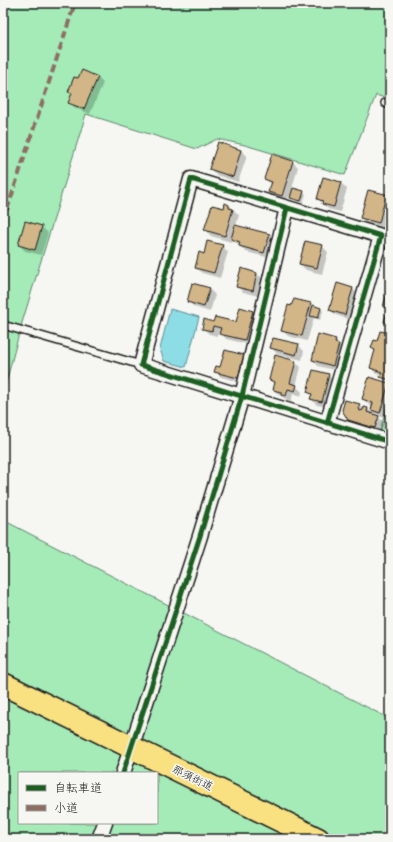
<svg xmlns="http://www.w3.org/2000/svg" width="393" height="842" viewBox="0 0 393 842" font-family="'Playpen Sans','Klee One',sans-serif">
	<rect width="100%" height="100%" fill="#f6f6f2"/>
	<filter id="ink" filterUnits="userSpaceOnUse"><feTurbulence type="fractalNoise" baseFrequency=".025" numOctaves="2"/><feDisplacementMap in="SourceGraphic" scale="8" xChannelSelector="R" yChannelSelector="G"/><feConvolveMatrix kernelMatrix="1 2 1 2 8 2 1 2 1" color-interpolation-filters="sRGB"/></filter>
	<g filter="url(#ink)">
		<!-- green -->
		<g fill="#a4ebb8" stroke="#60846a" fill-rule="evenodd">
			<path d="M3,3H390V100L376,95L345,175L245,145L217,139L197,149L86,114L21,326L3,394Z"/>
			<path d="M390,396V434L380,431Z"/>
			<path d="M3,520L390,719V839H3ZM19,773H157V823H19Z"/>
		</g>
		<!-- water -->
		<path fill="#8cdde5" stroke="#5f9095" d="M170,309L199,317L186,367L164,361L160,349Z"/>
		<!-- shadow -->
		<g fill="#0003">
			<path d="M98,78L103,83L90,114L75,108L70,102L73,95L69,91L78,79Z"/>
			<path d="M241,150L247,156L238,182L216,175L210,169Z"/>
			<path d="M293,162L298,167L292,189L303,192L306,194L303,203L294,200L289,196L288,201L275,198L269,192L272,185L265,179Z"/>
			<path d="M324,178L341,183L347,189L340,212L328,209L318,199Z"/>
			<path d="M388,196L390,198V208L384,228L367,224L361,218Z"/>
			<path d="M229,205L239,215L236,226L269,235L275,241L270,258L246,252L232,239L231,242L211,236L205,230Z"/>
			<path d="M26,222L42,227L48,233L41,255L25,251L19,245Z"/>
			<path d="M222,246L228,252L220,278L202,273L196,268Z"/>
			<path d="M322,246L328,252L322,274L306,270L300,264Z"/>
			<path d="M257,274L263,279L258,296L243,292L237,287Z"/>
			<path d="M390,287V327L385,322L388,310L384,306Z"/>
			<path d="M209,289L215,295L210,312L194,307L188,301Z"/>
			<path d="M353,289L358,295L351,320L336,315L330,310Z"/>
			<path d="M310,304L313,306L321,308L323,311L320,320L314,318L307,341L288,336L282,330Z"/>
			<path d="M241,308L253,311L259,317L251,345L226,339L221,333V332L219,331L217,336L209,334L203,328L214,323L237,324Z"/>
			<path d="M390,334V383L387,382L382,377V375L376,374L371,368L376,351L372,348L378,342Z"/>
			<path d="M335,340L344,350L338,371L318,366L313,360Z"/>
			<path d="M298,345L304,351L302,360L277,354L272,348Z"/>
			<path d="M243,356L249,361L243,383L221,377L215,371Z"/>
			<path d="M295,362L301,367L296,386L302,392L301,396L293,394L291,402L279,395L274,390L275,385L270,380Z"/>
			<path d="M328,375L334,381L327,407L317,405L311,399L312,396L308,392Z"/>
			<path d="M389,384L390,385V404L386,418L378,416L374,413L373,415L378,417L384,422L381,433L354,425L348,419L359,405L364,409H368L371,412L373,406L369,405L363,399Z"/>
		</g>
		<!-- building -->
		<g fill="#d2b687" stroke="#1c1c1c">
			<path d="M82,70L98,77L84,109L68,103L72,93L68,92L74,77L78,78Z"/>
			<path d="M218,142L241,150L233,177L209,169Z"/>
			<path d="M272,154L293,161L282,196L268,192L272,182L264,179Z"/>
			<path d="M323,177L341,182L334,207L322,204L323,201L317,199Z"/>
			<path d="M293,188L304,191L301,201L290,198Z"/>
			<path d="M368,190L389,195L387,202L384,203L379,223L360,218Z"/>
			<path d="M225,203L229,205V208L233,209L225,236L204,230L212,205L224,208Z"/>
			<path d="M25,221L42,226L35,250L18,245Z"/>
			<path d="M235,225L270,234L264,253L239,246L240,242L231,239Z"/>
			<path d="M207,241L223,245L214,273L195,268L199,252L204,254Z"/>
			<path d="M305,241L323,245L317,268L299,264Z"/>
			<path d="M241,268L257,273L253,291L236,287Z"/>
			<path d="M192,283L210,288L204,307L187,302Z"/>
			<path d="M337,283L353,288L345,315L329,310Z"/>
			<path d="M389,286H390V324L384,322L388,308L383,307Z"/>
			<path d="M294,299L311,303L302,336L281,331L288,305L291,306Z"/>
			<path d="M313,305L321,308L318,318L310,316Z"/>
			<path d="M240,307L253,311L245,340L219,334L221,328L213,326L212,331L202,329L204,319L213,322L215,317L236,322Z"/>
			<path d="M380,331L390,333V380L380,377L382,372L370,368L375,350L371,348L374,340L377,341Z"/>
			<path d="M318,334L336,339L335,343L339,344L333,366L312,360Z"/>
			<path d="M273,338L299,344L296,355L270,348Z"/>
			<path d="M225,350L244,355L238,378L214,372L216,366L220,367Z"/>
			<path d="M275,355L296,361L290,383L297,385L295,391L288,389L286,396L281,395V392L273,390L275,382L269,380Z"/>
			<path d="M313,370L329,374L322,402L310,399L312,394L307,392Z"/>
			<path d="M369,377L389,383L380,413L371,410L373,403L362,399Z"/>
			<path d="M345,400L360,404L359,408L360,411L363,410L364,407L368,408L367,412L379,416L375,428L348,420L342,410Z"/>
		</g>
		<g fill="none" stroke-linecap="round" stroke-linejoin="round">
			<!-- service casing -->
			<g stroke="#1c1c1c" stroke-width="10">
				<g id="service">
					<path d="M385,103L390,105"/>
					<path d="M3,325L141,365"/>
				</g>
			</g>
			<!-- minor casing -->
			<g stroke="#1c1c1c" stroke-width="17">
				<g id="minor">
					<path d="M327,423L381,236L191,179L141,365C224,391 307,417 390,442"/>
					<path d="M123,773L200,536L242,396L287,208"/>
					<path d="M99,839L105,823"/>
				</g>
			</g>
			<!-- primary casing -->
			<g stroke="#1c1c1c" stroke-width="25">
				<path id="primary" d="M3,684L318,839"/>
			</g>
			<!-- service -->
			<use href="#service" stroke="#f6f6f2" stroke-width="7"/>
			<!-- minor -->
			<use href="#minor" stroke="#f6f6f2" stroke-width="14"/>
			<!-- primary -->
			<use href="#primary" stroke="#f9e181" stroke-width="22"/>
			<!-- quiet -->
			<path stroke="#8d6e63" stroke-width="4" stroke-dasharray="8 4" stroke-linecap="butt" d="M7,210L73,9L62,3"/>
			<!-- cycleway casing -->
			<g stroke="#f6f6f2" stroke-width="8">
				<g id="cycleway">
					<path d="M327,423L381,236L191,179L141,365C224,391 307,417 390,442"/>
					<path d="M123,773L200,536L242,396L287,208"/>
				</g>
			</g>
			<!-- cycleway -->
			<use href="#cycleway" stroke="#1b5e20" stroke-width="5"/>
		</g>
	</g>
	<g text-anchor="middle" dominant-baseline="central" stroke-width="3" stroke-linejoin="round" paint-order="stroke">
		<!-- street labels -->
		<g font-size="11" fill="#1c1c1c" stroke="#f6f6f2">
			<text transform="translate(193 777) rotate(26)">那須街道</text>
		</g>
	</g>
	<!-- margin -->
	<rect width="393" height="842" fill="none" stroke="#f6f6f2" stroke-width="16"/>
	<rect x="8" y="8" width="377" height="826" fill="none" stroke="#1c1c1c" stroke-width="1.5" filter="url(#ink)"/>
	<!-- legend -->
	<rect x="18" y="772" width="140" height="52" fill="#f6f6f2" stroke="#9f9f9c"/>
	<rect x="26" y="785" width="20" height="6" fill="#1b5e20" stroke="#9f9f9c"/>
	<text x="54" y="792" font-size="12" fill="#1c1c1c">自転車道</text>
	<rect x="26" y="805" width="20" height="6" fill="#8d6e63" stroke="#9f9f9c"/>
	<text x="54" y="812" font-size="12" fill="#1c1c1c">小道</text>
</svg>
